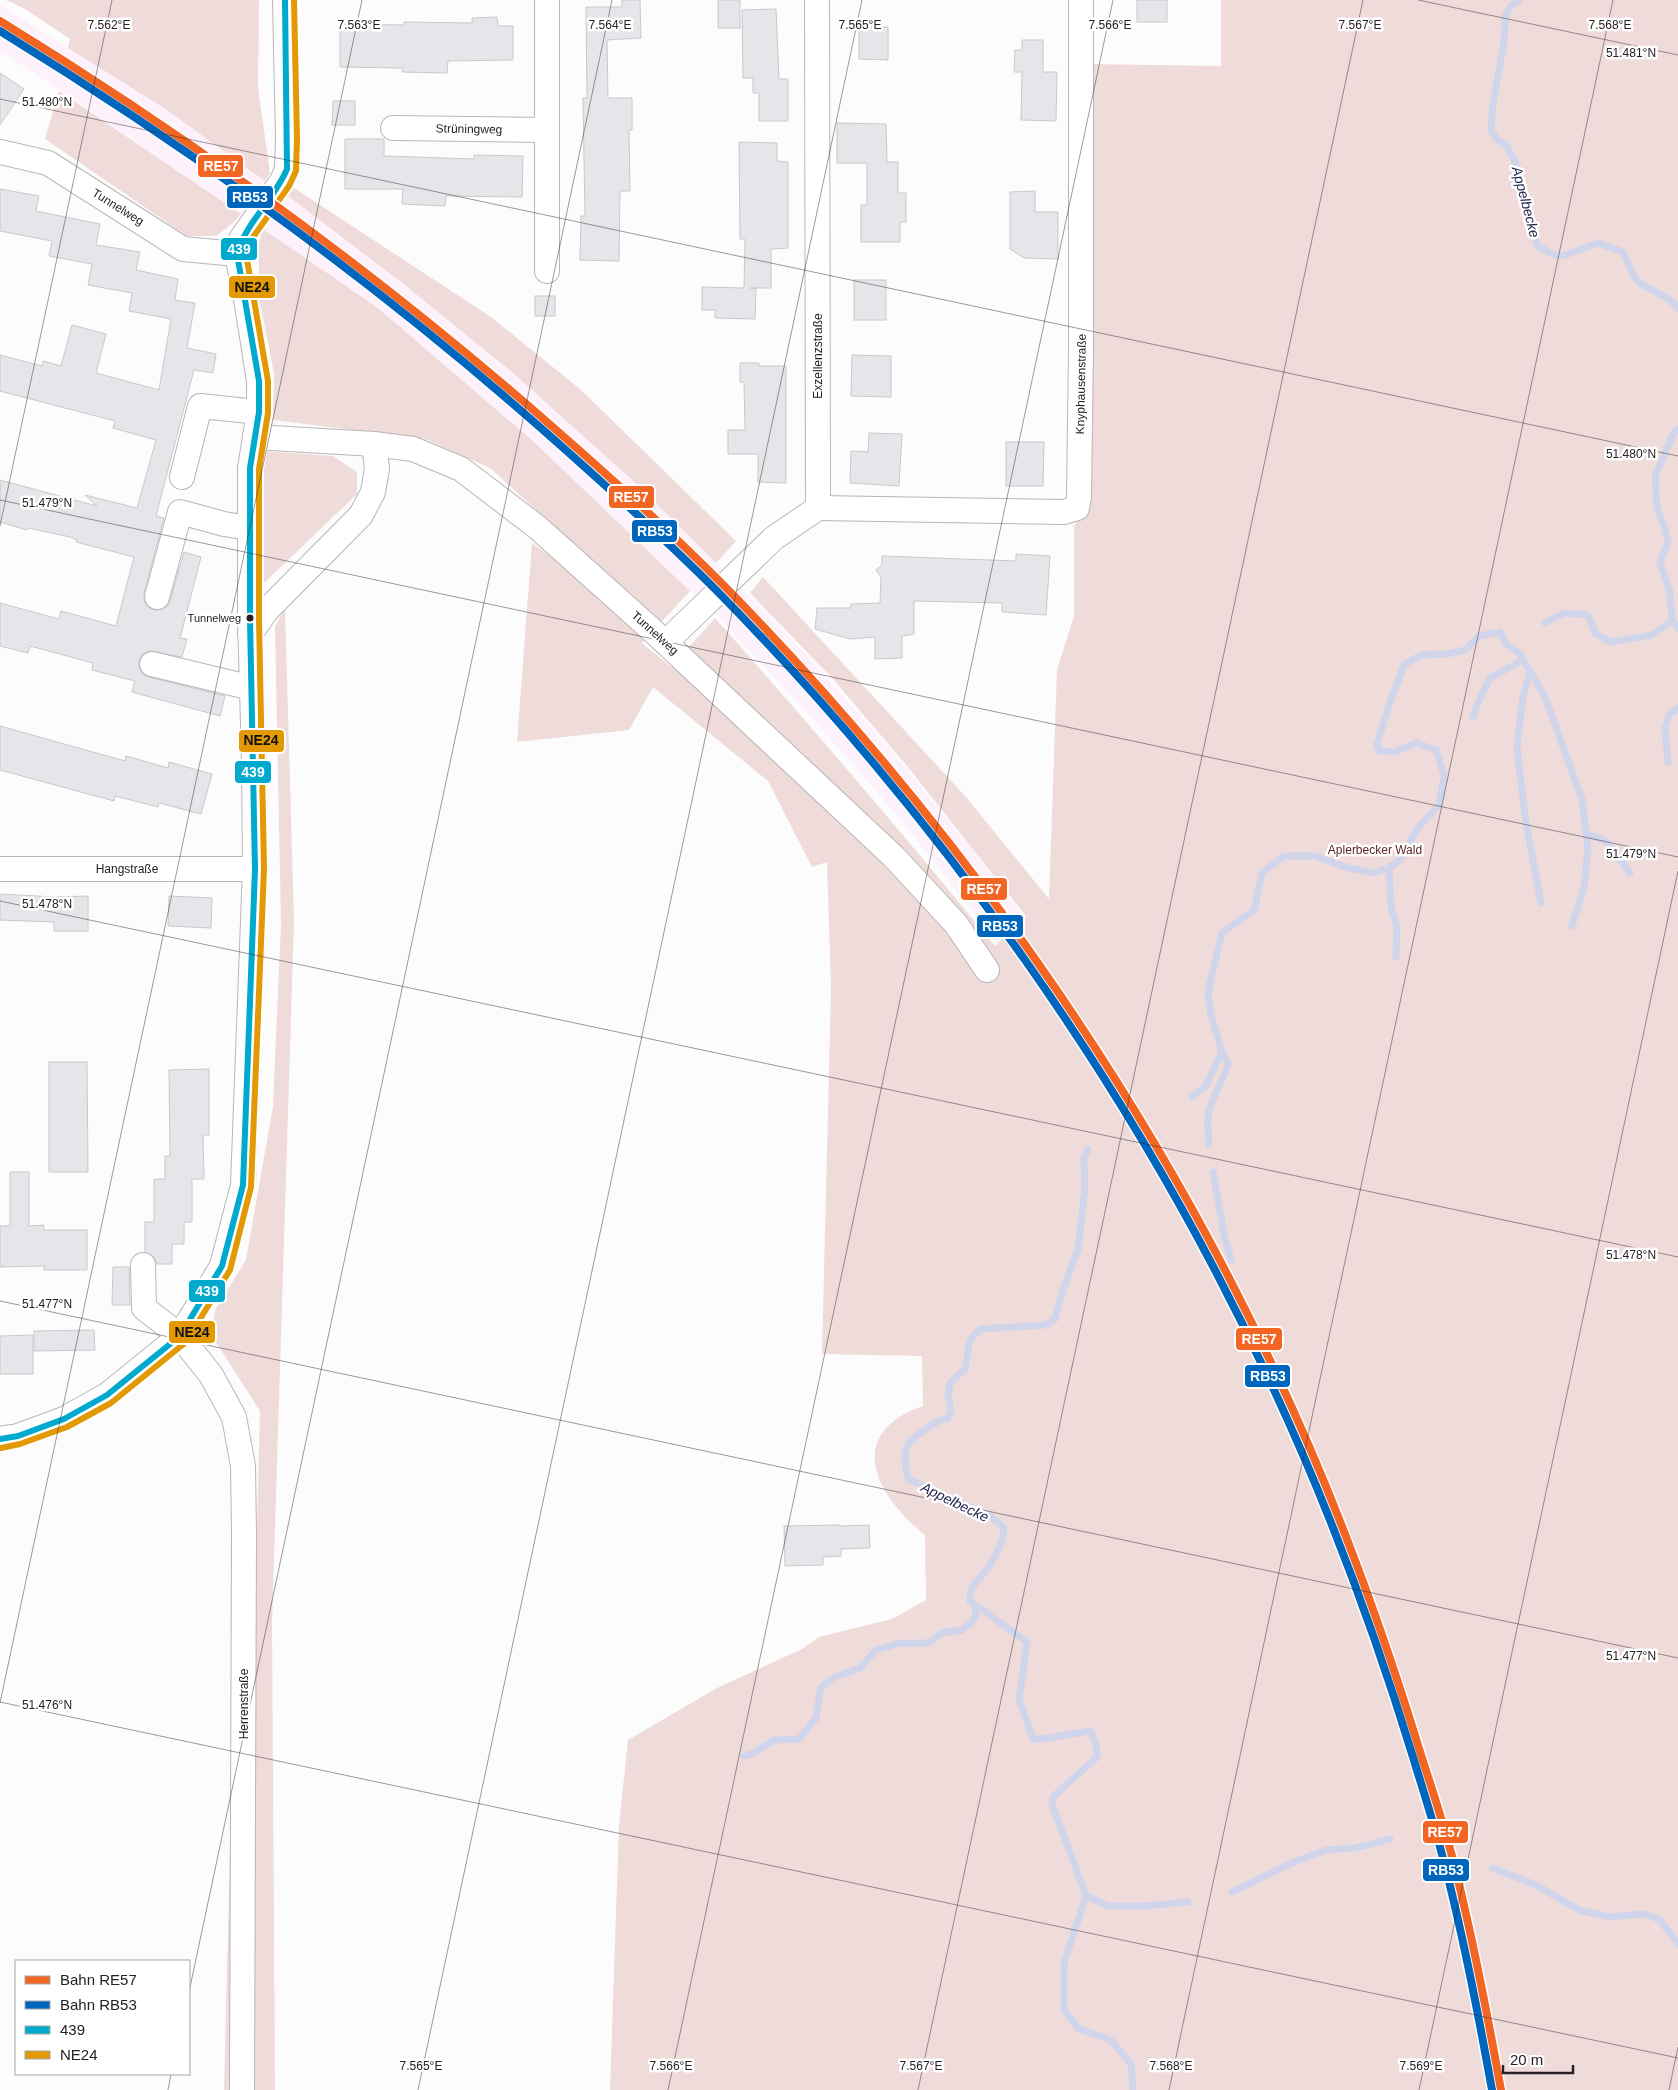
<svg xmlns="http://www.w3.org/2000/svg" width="1678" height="2090" viewBox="0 0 1678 2090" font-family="Arial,sans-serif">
	<rect width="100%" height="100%" fill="#fcfcfc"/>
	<!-- built -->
	<path fill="#fdf2fb" d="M0,5L164,108L300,205L401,282L513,373L632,480L741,588L799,647L889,748L985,865L1035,934L1100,1101L994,939L962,897L890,807L802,707L714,613L533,441L378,308L30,70L0,53Z"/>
	<!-- green -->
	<g fill="#efdbd9">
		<path d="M7,0H259L258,88L270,173L265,181L164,108L68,48L70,39L25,9Z"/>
		<path d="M1221,0H1678V2090H610L619,1825L628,1740L717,1688L802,1649L819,1637L892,1619L926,1600L925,1535C876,1496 843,1434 923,1406L922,1356L822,1354L831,989L827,862L812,867L768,781L653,687L629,730L517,742L532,543L567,568L577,547L490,468L425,439L273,420L274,374L259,295V243L263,229L378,308L533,441L690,591L642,643L671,667L715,618C811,726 904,835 995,946L1026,916L907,766L833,679L750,593L763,577L966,797L1049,899L1057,670L1074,616V526L1087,507V64L1221,66Z"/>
		<path d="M59,91L241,214L234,222L216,236H187L45,139Z"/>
		<path d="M294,188L491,317L581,390L736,541L716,563L632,480L513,373L401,282L288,196Z"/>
		<path d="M263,451L333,456L357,472V494L263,584Z"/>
		<path d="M285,609L294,921L272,1623L275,2090H224L230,1851L244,1842L256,1838L253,1674L260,1411L212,1336L215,1310L246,1260L273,1106L281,924L275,626Z"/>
	</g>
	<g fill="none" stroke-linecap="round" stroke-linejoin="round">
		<!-- stream -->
		<g stroke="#d1d5ec" stroke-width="7">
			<path d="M1519,0L1511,6L1506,14L1503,48L1493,104L1491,131L1497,139L1506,145L1515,162L1523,188L1528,219L1537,245L1549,253L1563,256L1598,243L1623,252C1627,259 1629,268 1633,275C1642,290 1667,293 1678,308"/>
			<path d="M1672,621L1670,592L1660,562L1668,542L1664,526L1657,508L1655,476L1674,432L1678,429"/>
			<path d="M1672,621L1678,628"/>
			<path d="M1545,623L1564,613L1588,615L1595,633L1610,642L1652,635L1672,621"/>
			<path d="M1530,672L1523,697L1517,747L1526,823L1541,903"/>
			<path d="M1473,717L1480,698L1490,678L1523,660"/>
			<path d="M1668,762L1665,728L1669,715L1678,708"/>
			<path d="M1586,833L1607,842L1630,873"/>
			<path d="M1389,868L1391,907L1397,927L1396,957"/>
			<path d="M1192,1097L1205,1087L1222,1052L1211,1015L1208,992L1222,933L1254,910L1262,873L1284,856H1315L1345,867L1373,873L1389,868L1401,859L1417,829L1439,805L1444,776L1436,750L1416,743L1395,752L1379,751L1377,744L1389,705L1404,665L1421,655L1447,654L1465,650L1479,636L1500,632L1506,644L1520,654L1545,697L1582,799L1588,849L1584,887L1572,926"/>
			<path d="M1209,1144C1209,1135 1207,1125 1208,1116C1211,1097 1224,1081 1228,1063L1222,1052"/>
			<path d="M1088,1149L1084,1159L1085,1188L1078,1250L1064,1287L1055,1319L1046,1325L980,1329L970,1340L965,1369L950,1383L948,1394L951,1412L947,1419C938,1420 933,1424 926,1429C902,1445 902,1451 908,1479L990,1516L1004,1528C1003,1541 997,1554 990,1565C982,1578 969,1583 970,1601L1027,1642L1019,1700L1033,1739H1041L1090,1731C1094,1738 1098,1749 1097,1757L1055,1795L1052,1801L1053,1807L1086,1896L1064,1963V2010L1079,2029L1111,2040L1131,2064L1133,2090"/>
			<path d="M1213,1172L1224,1234L1231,1260"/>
			<path d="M744,1756L752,1754L774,1740L799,1739L816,1718L821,1687L835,1677L860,1668L876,1650L900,1643H928L942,1633L962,1630L971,1623L976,1614L975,1606"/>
			<path d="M1492,1868L1536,1885L1579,1910L1609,1917L1643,1914L1659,1919L1678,1944"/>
			<path d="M1232,1892L1296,1861L1326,1850L1355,1848L1390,1839"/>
			<path d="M1086,1896L1109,1906H1144L1188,1902"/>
		</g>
	</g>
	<!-- building -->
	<g fill="#e7e5e9" stroke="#c9c8ca">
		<path d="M622,0H640L641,38L607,40L608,98H632V130H629L630,191H620L619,261L580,260L581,216H585L583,98H587L586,7H622Z"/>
		<rect x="718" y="0" width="22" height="28"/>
		<rect x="1137" y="0" width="30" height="22"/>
		<path d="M776,9L779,79H788V121H759V93H753V78H743L742,10Z"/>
		<path d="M497,17L498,26H513V60L448,61L447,73L402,72L403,68L340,67V24L404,25V22L472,23V18Z"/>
		<path d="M859,27H888V60L859,59Z"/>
		<path d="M1022,40H1043V72H1057L1056,121L1021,120L1022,72H1014L1015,50H1022Z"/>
		<path d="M0,73L24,89L0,125Z"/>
		<path d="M333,101H355V125H332Z"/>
		<path d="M837,123L886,124L887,162H898V193H906V222H900V242H861V205H867V163H837Z"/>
		<path d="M345,139H384V156L474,159V155L523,156L522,197L446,196L445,206L402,204L403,189H345Z"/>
		<path d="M739,142L777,143V161L788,162V248L771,249V288H750H756L755,319L715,318V310H702V287L744,288L745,239H740Z"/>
		<path d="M0,189L39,196L36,211L100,224L96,245L140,252L136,270L178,279L175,300L195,303L187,348L216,354L213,373L194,370L156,516L164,518L144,593V600L147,606L154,610H161L167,606L170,601L184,552L201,557L180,638L187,639L182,657L149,651L142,655L139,660V667L142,674L149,677L225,696L220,716L132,692L135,681L92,670L93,663L30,646L28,653L0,646V603L59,619L61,611L116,626L134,557L76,542L77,540L70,537L28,528L27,530L0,522V480L97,506L85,495L137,508L156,440L113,428L115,421L0,391V355L42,366L43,361L61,366L72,325L106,334L96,373L159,390L171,319L129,311L132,293L88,285L92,264L49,256L52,241L0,231Z"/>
		<path d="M1035,191V212H1058V259L1024,258L1010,249V192Z"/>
		<rect x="854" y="280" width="32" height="40"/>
		<rect x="535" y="296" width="20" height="20"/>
		<path d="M852,355L891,356V397L851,396Z"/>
		<path d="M740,363H759V366H786V483L758,482V454H728V430H745L744,382H740Z"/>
		<path d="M869,433L902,434L899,486L850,483L851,451L868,452Z"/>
		<path d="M1006,442H1044L1043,486H1006Z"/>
		<path d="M1016,554L1050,556L1046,615L1002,612V603L914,601V634L902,636V658L875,659V637L850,639L815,629L817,608H851V604L880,603L881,577L876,570L882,565V556L1016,561Z"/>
		<path d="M0,726L125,761L126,756L168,768L169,762L212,774L201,814L159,803L158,807L115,796L114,801L0,770Z"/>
		<path d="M0,894L55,897L88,896V931H54V922L0,920Z"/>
		<path d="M169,896L212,898L211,928L168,926Z"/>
		<path d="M49,1062H87L88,1172H49Z"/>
		<path d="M209,1069V1135H203L204,1179H192V1222H184V1244H172V1264H157L154,1257L145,1252V1222H154V1179H165V1156H170L169,1070Z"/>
		<path d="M10,1172H29V1226L44,1225L43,1230H87V1270H44V1266L0,1267V1226H10Z"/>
		<path d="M113,1267H129L130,1305H112Z"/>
		<path d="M94,1330L95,1350L34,1351V1331Z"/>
		<path d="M33,1335V1374H0V1336Z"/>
		<path d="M840,1525V1526L869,1525L870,1548L841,1549V1556L823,1557V1565L785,1566L784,1526Z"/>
	</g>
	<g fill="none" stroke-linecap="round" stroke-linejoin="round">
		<!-- minor casing -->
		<g stroke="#b8b5b7" stroke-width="26">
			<g id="minor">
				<path d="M817,0L818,508"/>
				<path d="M393,128L546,130"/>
				<path d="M0,152L48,163L183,249L237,254"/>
				<path d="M547,271V0"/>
				<path d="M255,437L374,444L413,449L461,469L537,527L653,631L894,857L956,924L987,970"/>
				<path d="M182,477L200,406L259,412"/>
				<path d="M818,508L1064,512L1077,508L1079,497L1081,349V0"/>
				<path d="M157,597L180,512L224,524L249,528"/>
				<path d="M250,634L267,610L361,515L373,492L377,469L374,444"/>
				<path d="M666,642L774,538L818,508"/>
				<path d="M152,664L252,688"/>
				<path d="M0,869H255"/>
				<path d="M143,1265L144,1308L180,1336L211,1375L234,1417L243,1466L244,1533L242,2090"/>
				<path d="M0,1439L18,1436L64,1419L107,1395L180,1336L222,1266L243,1185L255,869L254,759L250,619V468L259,412V381L247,305L237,254L241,239L282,181L287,169L288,139L285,0"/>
			</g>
		</g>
		<!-- minor -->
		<use href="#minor" stroke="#fff" stroke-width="24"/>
		<!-- bus-1 casing -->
		<g stroke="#fff" stroke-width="10">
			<path id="bus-1" d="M0,1439L18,1436L64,1419L107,1395L180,1336L222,1266L243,1185L255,869L250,619V468L259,412V381L237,254C246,222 274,200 287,169L285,0"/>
		</g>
		<!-- bus-2 casing -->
		<g stroke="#fff" stroke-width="10">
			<path id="bus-2" d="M1,1448L20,1444L67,1427L111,1403L186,1342L230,1270L251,1187L264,869L259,619V469L268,413V381L246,254L249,243L289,186L296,171L297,139L294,0"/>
		</g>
		<!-- bus-1 -->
		<use href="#bus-1" stroke="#00a9ce" stroke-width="6"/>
		<!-- bus-2 -->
		<use href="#bus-2" stroke="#e29904" stroke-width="6"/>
		<!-- rail-1 casing -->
		<g stroke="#fff" stroke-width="11">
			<path id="rail-1" d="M0,21C199,143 380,275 555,429C618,484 681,541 739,601C956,826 1142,1087 1275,1371C1334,1495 1381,1624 1421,1755C1432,1789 1443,1822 1452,1856C1472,1933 1487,2012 1501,2090"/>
		</g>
		<!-- rail-2 casing -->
		<g stroke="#fff" stroke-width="11">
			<path id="rail-2" d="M0,31C192,149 373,280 542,429C601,481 660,534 716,590C938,815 1133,1088 1267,1375C1325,1498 1373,1626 1413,1757C1423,1790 1434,1824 1443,1858C1463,1934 1478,2012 1492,2090"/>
		</g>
		<!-- rail-1 -->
		<use href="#rail-1" stroke="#f26522" stroke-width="8"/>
		<!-- rail-2 -->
		<use href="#rail-2" stroke="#0065bd" stroke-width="8"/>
	</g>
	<!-- ticks -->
	<path fill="none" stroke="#262125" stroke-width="1" stroke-opacity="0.45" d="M1418,0L1678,55M0,99L1678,456M0,500L1678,857M0,526L112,0M0,901L1678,1257M0,1301L1678,1658M0,1702L1678,2058M0,1703L362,0M189,1992L612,0M168,2090L171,2074M418,2090L862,0M668,2090L1113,0M918,2090L1363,0M1169,2090L1613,0M1419,2090L1678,871M1669,2090L1678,2047"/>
	<!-- markers -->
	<circle fill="#262125" stroke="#fff" stroke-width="2" cx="250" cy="618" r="4.5"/>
	<g text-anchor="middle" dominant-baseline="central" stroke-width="5" stroke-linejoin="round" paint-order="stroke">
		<!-- bus labels -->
		<g font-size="11" fill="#262125" stroke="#fff" text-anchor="end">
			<text x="241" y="618">Tunnelweg</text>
		</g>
		<!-- street labels -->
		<g font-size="12" fill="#262125" stroke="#fff">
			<text transform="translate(469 129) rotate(1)">Strüningweg</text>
			<text transform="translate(118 207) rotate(32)">Tunnelweg</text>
			<text transform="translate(818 356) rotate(-90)">Exzellenzstraße</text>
			<text transform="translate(1081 384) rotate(-89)">Knyphausenstraße</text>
			<text transform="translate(655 633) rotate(42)">Tunnelweg</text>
			<text x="127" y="869">Hangstraße</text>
			<text transform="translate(244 1704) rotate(-90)">Herrenstraße</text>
		</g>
		<!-- park labels -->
		<g font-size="12" fill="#5b2826" stroke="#fff">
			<text x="1375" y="850">Aplerbecker Wald</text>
		</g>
		<!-- water labels -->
		<g font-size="14" font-style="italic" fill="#242651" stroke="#fff">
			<text transform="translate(1526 202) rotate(75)">Appelbecke</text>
			<text transform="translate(955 1502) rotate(26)">Appelbecke</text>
		</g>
	</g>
	<g font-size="12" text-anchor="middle" fill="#262125" stroke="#fff" stroke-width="5" stroke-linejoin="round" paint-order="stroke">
		<text x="109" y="29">7.562°E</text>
		<text x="359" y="29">7.563°E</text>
		<text x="610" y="29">7.564°E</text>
		<text x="860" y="29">7.565°E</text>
		<text x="1110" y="29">7.566°E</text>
		<text x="1360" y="29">7.567°E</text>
		<text x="1610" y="29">7.568°E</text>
		<text x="1631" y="57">51.481°N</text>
		<text x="47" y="106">51.480°N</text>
		<text x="1631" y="458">51.480°N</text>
		<text x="47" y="507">51.479°N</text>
		<text x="1631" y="858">51.479°N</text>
		<text x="47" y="908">51.478°N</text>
		<text x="1631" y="1259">51.478°N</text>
		<text x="47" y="1308">51.477°N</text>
		<text x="1631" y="1660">51.477°N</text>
		<text x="47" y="1709">51.476°N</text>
		<text x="421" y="2070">7.565°E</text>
		<text x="671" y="2070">7.566°E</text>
		<text x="921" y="2070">7.567°E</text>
		<text x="1171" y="2070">7.568°E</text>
		<text x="1421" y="2070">7.569°E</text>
	</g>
	<g stroke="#fff" stroke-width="2">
		<rect x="197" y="154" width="47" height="24" rx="5" fill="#f26522"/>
		<rect x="226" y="185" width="48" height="24" rx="5" fill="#0065bd"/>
		<rect x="220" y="237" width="38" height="24" rx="5" fill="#00a9ce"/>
		<rect x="228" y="275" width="48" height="24" rx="5" fill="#e29904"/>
		<rect x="608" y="485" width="47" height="24" rx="5" fill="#f26522"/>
		<rect x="631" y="519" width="47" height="24" rx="5" fill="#0065bd"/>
		<rect x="238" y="729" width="47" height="24" rx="5" fill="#e29904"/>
		<rect x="234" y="760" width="38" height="24" rx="5" fill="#00a9ce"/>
		<rect x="960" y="877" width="48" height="24" rx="5" fill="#f26522"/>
		<rect x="976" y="914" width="48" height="24" rx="5" fill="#0065bd"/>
		<rect x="188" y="1279" width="38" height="24" rx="5" fill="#00a9ce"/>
		<rect x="168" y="1320" width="48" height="24" rx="5" fill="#e29904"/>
		<rect x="1235" y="1327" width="48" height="24" rx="5" fill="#f26522"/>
		<rect x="1244" y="1364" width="47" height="24" rx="5" fill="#0065bd"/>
		<rect x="1422" y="1820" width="47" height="24" rx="5" fill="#f26522"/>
		<rect x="1422" y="1858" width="48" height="24" rx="5" fill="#0065bd"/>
	</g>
	<g font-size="14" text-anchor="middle" font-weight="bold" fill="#fff">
		<text x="221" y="171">RE57</text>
		<text x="250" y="202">RB53</text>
		<text x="239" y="254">439</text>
		<text x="631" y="502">RE57</text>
		<text x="655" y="536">RB53</text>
		<text x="253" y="777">439</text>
		<text x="984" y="894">RE57</text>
		<text x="1000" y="931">RB53</text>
		<text x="207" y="1296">439</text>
		<text x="1259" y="1344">RE57</text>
		<text x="1268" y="1381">RB53</text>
		<text x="1445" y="1837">RE57</text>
		<text x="1446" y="1875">RB53</text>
	</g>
	<g font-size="14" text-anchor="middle" font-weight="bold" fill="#111">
		<text x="252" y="292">NE24</text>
		<text x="261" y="745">NE24</text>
		<text x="192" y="1337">NE24</text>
	</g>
	<!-- legend -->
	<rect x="15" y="1960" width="175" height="115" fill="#ffffff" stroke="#a8a6a8"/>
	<rect x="25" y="1976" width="25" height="8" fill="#f26522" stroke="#a8a6a8"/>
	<text x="60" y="1985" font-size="15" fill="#262125">Bahn RE57</text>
	<rect x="25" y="2001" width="25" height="8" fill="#0065bd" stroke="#a8a6a8"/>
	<text x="60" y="2010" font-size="15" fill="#262125">Bahn RB53</text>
	<rect x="25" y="2026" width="25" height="8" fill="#00a9ce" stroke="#a8a6a8"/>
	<text x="60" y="2035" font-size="15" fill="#262125">439</text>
	<rect x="25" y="2051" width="25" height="8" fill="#e29904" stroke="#a8a6a8"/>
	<text x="60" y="2060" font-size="15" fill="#262125">NE24</text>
	<!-- scale -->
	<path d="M1503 2065v8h70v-8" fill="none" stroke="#262125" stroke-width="2.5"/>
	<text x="1510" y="2065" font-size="15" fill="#262125" stroke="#ffffff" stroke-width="4" paint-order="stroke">20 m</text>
</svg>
